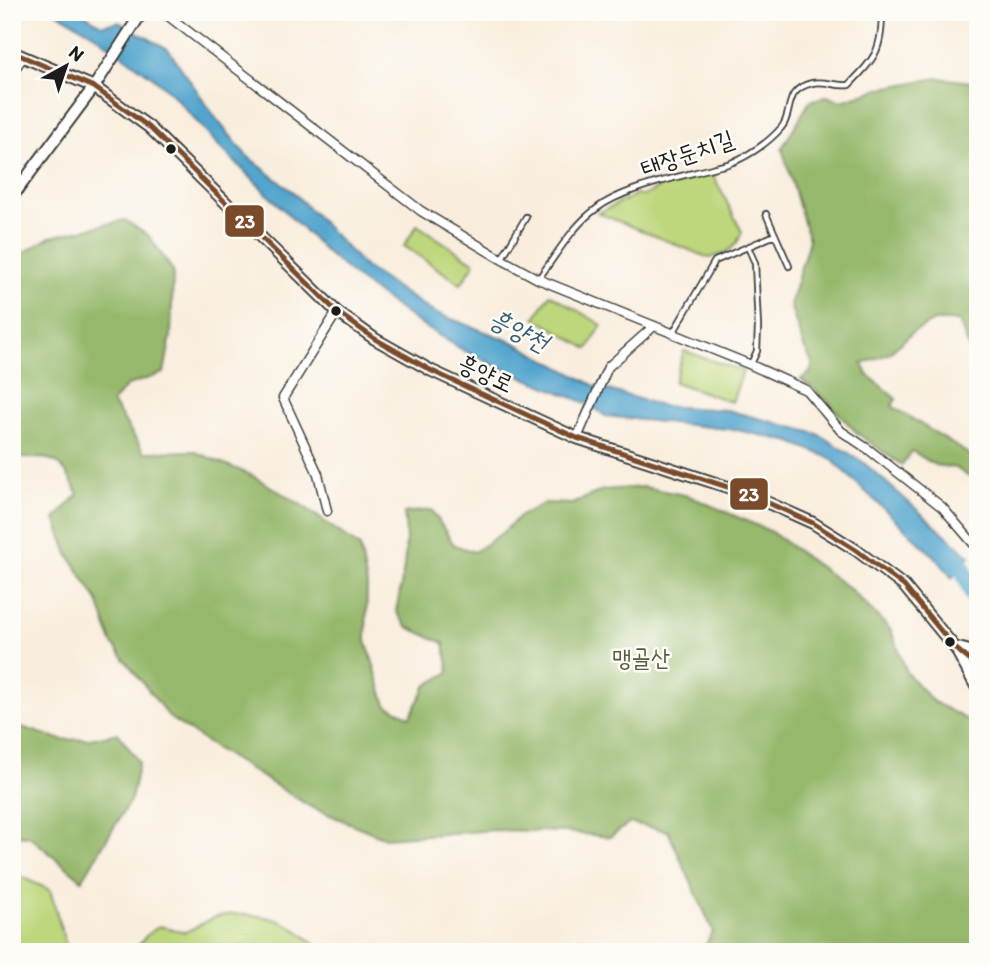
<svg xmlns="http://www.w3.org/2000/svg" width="990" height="964" viewBox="0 0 990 964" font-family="Itim,'Poor Story',sans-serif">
	<rect width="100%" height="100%" fill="#fdfcf7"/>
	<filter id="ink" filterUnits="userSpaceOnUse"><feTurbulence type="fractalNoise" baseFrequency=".0143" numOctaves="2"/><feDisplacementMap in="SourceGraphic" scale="14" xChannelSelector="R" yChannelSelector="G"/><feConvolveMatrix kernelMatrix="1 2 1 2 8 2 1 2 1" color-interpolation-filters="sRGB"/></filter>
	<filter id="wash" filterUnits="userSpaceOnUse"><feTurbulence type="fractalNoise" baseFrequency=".00686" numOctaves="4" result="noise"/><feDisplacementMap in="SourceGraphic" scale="28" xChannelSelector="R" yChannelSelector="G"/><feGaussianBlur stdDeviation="1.57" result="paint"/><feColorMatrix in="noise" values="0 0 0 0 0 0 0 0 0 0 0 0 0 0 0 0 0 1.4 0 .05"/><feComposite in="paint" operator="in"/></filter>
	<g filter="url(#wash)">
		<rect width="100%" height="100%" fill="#f9eede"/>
		<!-- green -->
		<g fill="#bdd77c" stroke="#6c7a4c" stroke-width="2">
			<path d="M712,173L742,232C736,249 726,254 709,258L598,213L637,194L643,196L664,185Z"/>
			<path d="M417,225L475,263L461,284L404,246Z"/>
			<path d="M550,294L602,325L588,349L535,318Z"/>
			<path d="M684,351L743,371L732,402L674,382Z"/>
			<path d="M12,873L50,890L68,952H12Z"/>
			<path d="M232,914C274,915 292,921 322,952H133L147,935L159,926L186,932L215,917Z"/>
		</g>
		<!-- forest -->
		<g fill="#96b86c" stroke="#596a44" stroke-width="2">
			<path d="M938,78L971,82L978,87V372L959,321H934L913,332L890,353L862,364L868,375L896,399L892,406L978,460V483L956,468L935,465L912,451L902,465L858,434L827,401L801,379L810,373L813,364L804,347L790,305L809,240L782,148L810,101L826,96L842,101L882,88Z"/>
			<path d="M125,220L149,236L173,271L171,336L164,373L128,385L112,402L144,452L193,451L251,475L303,506L360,547L367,585L366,640L386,705L410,717L426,686L449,672L444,643L407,627L396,611C403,578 409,547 404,513L432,510L454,545L474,552L502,533L521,515L545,503L572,504L603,490L644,487L689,496L770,531L850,589L891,630L907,673L932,701L975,724L978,730V952H702L713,931L668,831L630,823L610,837L566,832L495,830L385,838L311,807L215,748L170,718L112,643L98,601L68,554L55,519L78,494C58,454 55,458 12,458V260L50,237Z"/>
			<path d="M12,724L62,740L90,739L118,733L139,762L131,799L82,880L29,836L12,835Z"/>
		</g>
		<!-- water -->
		<path fill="#53a5ce" stroke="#386075" stroke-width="2" d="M56,12H80L102,25L119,22L168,49L218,121L246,155L293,192L365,267L433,312L515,343L595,386L662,406L727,410L818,434L863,462L970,556L952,578L938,560L830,458L791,442L737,430L605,416L591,405L496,366L463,350L417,322L360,281L328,254L215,142L173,95L154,78L95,35Z"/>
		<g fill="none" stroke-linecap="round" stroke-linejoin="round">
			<!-- river -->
			<path stroke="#53a5ce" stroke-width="18" d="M945,550L962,567L978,606"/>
		</g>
	</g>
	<g filter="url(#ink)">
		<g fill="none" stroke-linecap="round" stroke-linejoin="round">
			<!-- service casing -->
			<g stroke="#3d3c39" stroke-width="8">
				<g id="service">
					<path d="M766,214L789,266"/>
					<path d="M748,247L755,263L758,327L757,351L751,364"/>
					<path d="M502,258L526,217"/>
					<path d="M538,279C556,256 572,226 596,209C623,188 679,177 712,168C719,166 727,165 733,162C750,155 769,142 781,128C794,114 782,90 812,83C825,80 836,87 849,85C875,58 882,51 882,12"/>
					<path d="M673,333L715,261L775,235"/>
				</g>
			</g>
			<!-- minor casing -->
			<g stroke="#3d3c39" stroke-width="11">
				<g id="minor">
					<path d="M163,12L421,211L501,259L538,279L751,365L806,390L841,431L868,449L942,507L978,549"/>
					<path d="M12,73L23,57"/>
					<path d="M577,438L608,367L654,326"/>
					<path d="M327,511L318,474L283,398L337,312"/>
				</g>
			</g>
			<!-- tertiary casing -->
			<g stroke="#3d3c39" stroke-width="14">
				<g id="tertiary">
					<path d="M12,52L94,87L149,127L337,312L375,339L432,371L577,438L746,493L813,523L856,550L904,586L955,648L978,667"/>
					<path d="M12,197L94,87L142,12"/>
					<path d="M958,648L978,653"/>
					<path d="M958,653L978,690"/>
				</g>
			</g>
			<!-- service -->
			<use href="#service" stroke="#fff" stroke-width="4.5"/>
			<!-- minor -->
			<use href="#minor" stroke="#fff" stroke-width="8"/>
			<!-- tertiary -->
			<use href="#tertiary" stroke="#fff" stroke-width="10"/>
			<!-- bus-1 casing -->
			<g stroke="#fdfcf7" stroke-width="10">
				<path id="bus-1" d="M12,52L94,87L149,127L337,312L375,339L432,371L577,438L746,493L813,523L856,550L904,586L955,648L978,667"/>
			</g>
			<!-- bus-1 -->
			<use href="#bus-1" stroke="#7a4b2a" stroke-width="5"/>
		</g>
	</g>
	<!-- markers -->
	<g fill="#1c1c1c" stroke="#fdfcf7" stroke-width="2.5">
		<circle cx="171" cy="149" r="6"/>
		<circle cx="336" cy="311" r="6"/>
		<circle cx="950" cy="642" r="6"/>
	</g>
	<g text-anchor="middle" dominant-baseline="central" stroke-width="5" stroke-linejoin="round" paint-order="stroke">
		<!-- street labels -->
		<g font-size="24" fill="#1c1c1c" stroke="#fdfcf7">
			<text transform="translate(687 153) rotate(-19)">태장둔치길</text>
			<text transform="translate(486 373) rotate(25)">흥양로</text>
		</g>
		<!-- park labels -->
		<g font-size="24" fill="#545d3e" stroke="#fdfcf7">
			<text x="641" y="657">맹골산</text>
		</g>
		<!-- water labels -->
		<g font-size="26" font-style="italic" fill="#386075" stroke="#fdfcf7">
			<text transform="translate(519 330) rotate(27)">흥양천</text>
		</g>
	</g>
	<g stroke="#fdfcf7" stroke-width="2.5">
		<rect x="224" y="204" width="41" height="34" rx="7" fill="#7a4b2a"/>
		<rect x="729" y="477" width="40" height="34" rx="7" fill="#7a4b2a"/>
	</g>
	<g font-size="19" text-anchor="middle" font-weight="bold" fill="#fff">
		<text x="245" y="228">23</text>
		<text x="749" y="501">23</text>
	</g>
	<!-- margin -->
	<rect width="990" height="964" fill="none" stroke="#fdfcf7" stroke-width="42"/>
	<!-- north arrow -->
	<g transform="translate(66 66) rotate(40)" stroke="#fdfcf7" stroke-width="5" paint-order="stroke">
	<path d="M0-5L12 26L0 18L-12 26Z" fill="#1c1c1c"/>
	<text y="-10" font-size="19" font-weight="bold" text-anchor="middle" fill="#1c1c1c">N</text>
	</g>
</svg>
